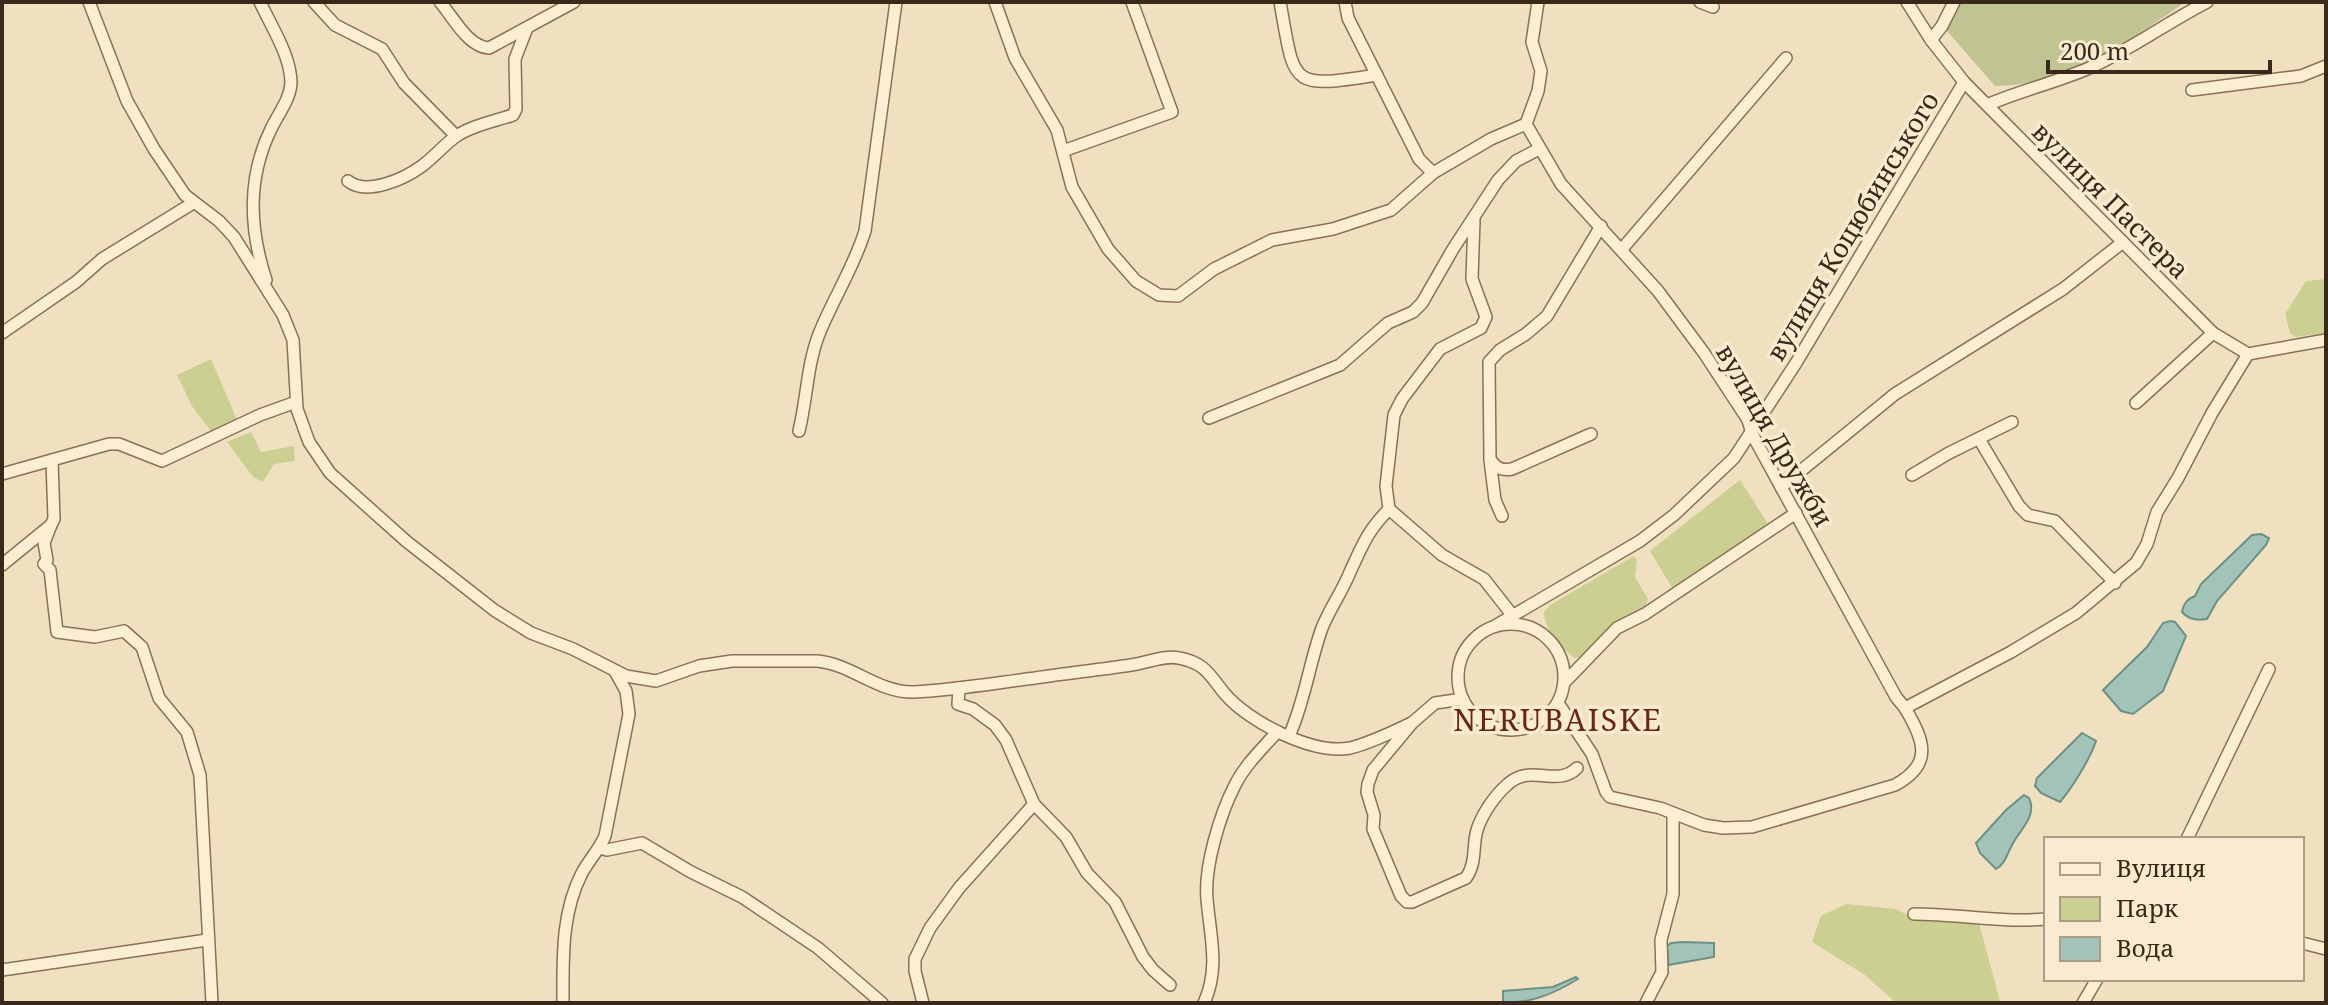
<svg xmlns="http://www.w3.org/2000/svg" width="2328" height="1005" viewBox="0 0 2328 1005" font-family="'Noto Serif',serif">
	<rect width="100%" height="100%" fill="#f1e0bf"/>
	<!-- green -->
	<g fill="#cbd092">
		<path d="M2326,279V333L2296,337L2290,333L2285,314L2306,281Z"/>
		<path d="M211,359L238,422L213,434L192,406L177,375Z"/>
		<path d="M251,432L261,452L294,446L295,461L274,464L263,482L253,477L227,442Z"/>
		<path d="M1740,480L1770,527L1674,591L1650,551Z"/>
		<path d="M1634,556L1637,560L1635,577L1648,599L1645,610L1583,657L1574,658C1561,646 1544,629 1544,612L1550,605Z"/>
		<path d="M1846,904L1896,909L1911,917L1979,923L2000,1001L2002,1003H1896L1865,975L1812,942L1821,916Z"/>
	</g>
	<!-- cemetery -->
	<path fill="#c0c492" d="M1958,2H2185C2126,44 2070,84 1995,86L1947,31Z"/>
	<!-- water -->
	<g fill="#a2c3b8" stroke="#699186" stroke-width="2">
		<path d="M2261,534L2269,538L2266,545L2217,601L2207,619C2197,621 2189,620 2182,612C2184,603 2187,599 2195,596L2201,584L2252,535Z"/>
		<path d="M2170,621L2175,622L2186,636L2163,691L2133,714L2121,711L2103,690L2147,647L2163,623Z"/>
		<path d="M2082,733L2096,741C2090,759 2072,788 2060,802L2041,793L2035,786L2037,778Z"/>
		<path d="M2024,795L2029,798C2038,817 2018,831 2011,847C2006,856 2006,863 1996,869L1980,853L1976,843L2006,810Z"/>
		<path d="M1683,942L1714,943V957L1668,965L1667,946L1671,943Z"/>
		<path d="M1576,977L1578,979C1553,994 1532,1003 1503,1003V991L1553,987Z"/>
	</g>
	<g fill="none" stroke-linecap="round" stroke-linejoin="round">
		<!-- minor casing -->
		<g stroke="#8b7056" stroke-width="14">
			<g id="minor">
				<path d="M89,2L127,101L154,149L185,195L219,221L234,237L283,315L293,340L297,409L309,442L330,473L406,541L494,610L531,633L573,649L626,676L656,681L699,666L732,661H817C852,664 878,693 914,692C955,690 995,683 1035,678C1067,673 1099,670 1131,665C1147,663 1163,655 1179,658C1206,663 1210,676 1225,694C1249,722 1313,755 1350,748C1371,743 1392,732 1412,723"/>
				<path d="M260,2C271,26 291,56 291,83C290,100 278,114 271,129C247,178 249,228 266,280"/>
				<path d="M314,2L335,25L382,49L404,83L456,136"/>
				<path d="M440,2C453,17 468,47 489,48L574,2"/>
				<path d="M995,2L1015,58L1057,130L1072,187L1108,249L1136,281L1159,295L1178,296L1214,269L1272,240L1333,229L1391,210L1433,173L1491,139L1526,124"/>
				<path d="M1280,2C1295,86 1289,89 1377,75"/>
				<path d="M1345,2L1348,18L1419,159L1433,173"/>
				<path d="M1700,2L1713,7"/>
				<path d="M1907,2L1931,40L1964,82L2213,333L2248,354L2326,340"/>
				<path d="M1931,40L1942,26L1954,2"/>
				<path d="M2192,90L2301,76L2326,66"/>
				<path d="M1987,105C2019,91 2054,83 2087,69C2129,51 2166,23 2207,2"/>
				<path d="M1526,124L1561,184L1658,291L1704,353L1748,420L1752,434L1896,697L1905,708"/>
				<path d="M1526,124L1538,91L1541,71L1532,42L1538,2"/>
				<path d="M1063,151L1172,112L1132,2"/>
				<path d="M348,181C367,196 404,179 422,166C434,157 443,146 455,137C470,126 495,121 513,115L516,109L515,59L527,28"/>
				<path d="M1622,249L1786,58"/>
				<path d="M2,333L76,282L102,259L193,203"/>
				<path d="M2136,403L2213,333"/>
				<path d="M1209,418L1340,365L1388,323L1413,312L1422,303L1453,249L1498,180L1516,161L1539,149"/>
				<path d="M799,431C807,398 807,365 819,334C833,299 854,267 865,231L896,2"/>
				<path d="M1591,434L1512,469C1501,471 1496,468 1490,459L1489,362L1500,350L1526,334L1547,316L1601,226"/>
				<path d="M1979,439L2019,506L2028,515L2055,521L2115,583"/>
				<path d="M1490,460L1495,500L1502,516"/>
				<path d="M2,474L109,444H119L162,461L260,415L296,402"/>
				<path d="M1912,475L1949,453L2012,422"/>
				<path d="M1781,487L1895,394L2063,289L2123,242"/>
				<path d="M1389,509L1442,555L1484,579L1513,616"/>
				<path d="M51,525L44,543L47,560L44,564L50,570L57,632L95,637L124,631L142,647L159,698L187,732L200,775L212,1003"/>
				<path d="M2,565L51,525L54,519L52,460"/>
				<circle cx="1511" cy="677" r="53"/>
				<path d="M1495,626L1640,541L1674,515L1734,458L1796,363L1964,82"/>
				<path d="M1564,683L1617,628L1645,614L1796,513"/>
				<path d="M959,688L958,704L973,709L995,725L1006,740L1034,804L1066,837L1087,873L1115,902L1143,957L1153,970L1170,985"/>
				<path d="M1463,699L1435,703L1412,723L1373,770L1368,784L1367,792L1374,815L1373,829L1401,896L1407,902H1412L1466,878C1477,862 1472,847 1477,830C1482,814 1495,795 1508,784C1531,763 1557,788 1577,768"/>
				<path d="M1558,703L1592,754L1606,792L1610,797L1660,808L1704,825L1723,828L1752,827L1895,785C1934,764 1924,740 1905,708L2011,652L2076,613L2136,563L2147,544L2157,512L2178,478L2212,413L2248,354"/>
				<path d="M1289,736C1305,701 1309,664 1322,628C1330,608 1342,592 1350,572C1363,544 1367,532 1389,509L1386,486L1394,415L1402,399L1440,349L1481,328L1486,317L1472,279L1474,220"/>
				<path d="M2187,839L2269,669"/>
				<path d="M600,848L607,850L642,843L691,872L742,897L818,948L882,1003"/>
				<path d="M1914,914C1958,914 2002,923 2046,919"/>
				<path d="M2302,943L2326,949"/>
				<path d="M2,970L207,940"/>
				<path d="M563,1003C563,960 561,913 582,873C589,860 599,850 605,836L629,714L626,691L616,673"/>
				<path d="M923,1003L915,971V959L930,928L959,888L1034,804"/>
				<path d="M1204,1003C1220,968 1210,936 1207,899C1204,867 1220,814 1235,785C1245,765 1262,749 1277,732"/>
				<path d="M1646,1003L1662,972L1661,940L1673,894V814"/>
				<path d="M2083,1003L2097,979"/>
			</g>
		</g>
		<!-- minor -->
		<use href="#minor" stroke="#fbeed3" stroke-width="11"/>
	</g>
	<g text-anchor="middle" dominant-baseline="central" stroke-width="7" stroke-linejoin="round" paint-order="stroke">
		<!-- street labels -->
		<g font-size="26" fill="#39291b" stroke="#f8ebcf">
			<text transform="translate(2111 200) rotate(45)">вулиця Пастера</text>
			<text transform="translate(1852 226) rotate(-59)">вулиця Коцюбинського</text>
			<text transform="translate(1775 435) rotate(60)">вулиця Дружби</text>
		</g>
		<!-- quarter labels -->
		<g font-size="30" letter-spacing="2" fill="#692517" stroke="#f8ebcf">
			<text x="1558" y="719">NERUBAISKE</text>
		</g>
	</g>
	<!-- border -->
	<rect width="2328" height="1005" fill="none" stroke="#39291b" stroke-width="8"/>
	<!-- legend -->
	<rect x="2044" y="837" width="260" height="144" fill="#f8ebcf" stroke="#ac9d87" stroke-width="2"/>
	<rect x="2060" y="863" width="40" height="12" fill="#fbeed3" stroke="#ac9d87" stroke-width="2"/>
	<text x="2116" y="877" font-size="24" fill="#39291b">Вулиця</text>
	<rect x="2060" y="897" width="40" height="24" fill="#cbd092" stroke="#ac9d87" stroke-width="2"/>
	<text x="2116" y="917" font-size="24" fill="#39291b">Парк</text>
	<rect x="2060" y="937" width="40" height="24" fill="#a2c3b8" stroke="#ac9d87" stroke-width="2"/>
	<text x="2116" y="957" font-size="24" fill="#39291b">Вода</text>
	<!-- scale -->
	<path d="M2048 60v12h222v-12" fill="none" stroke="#39291b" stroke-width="4"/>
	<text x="2060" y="60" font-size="24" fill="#39291b" stroke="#f8ebcf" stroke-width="6" paint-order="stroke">200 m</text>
</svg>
